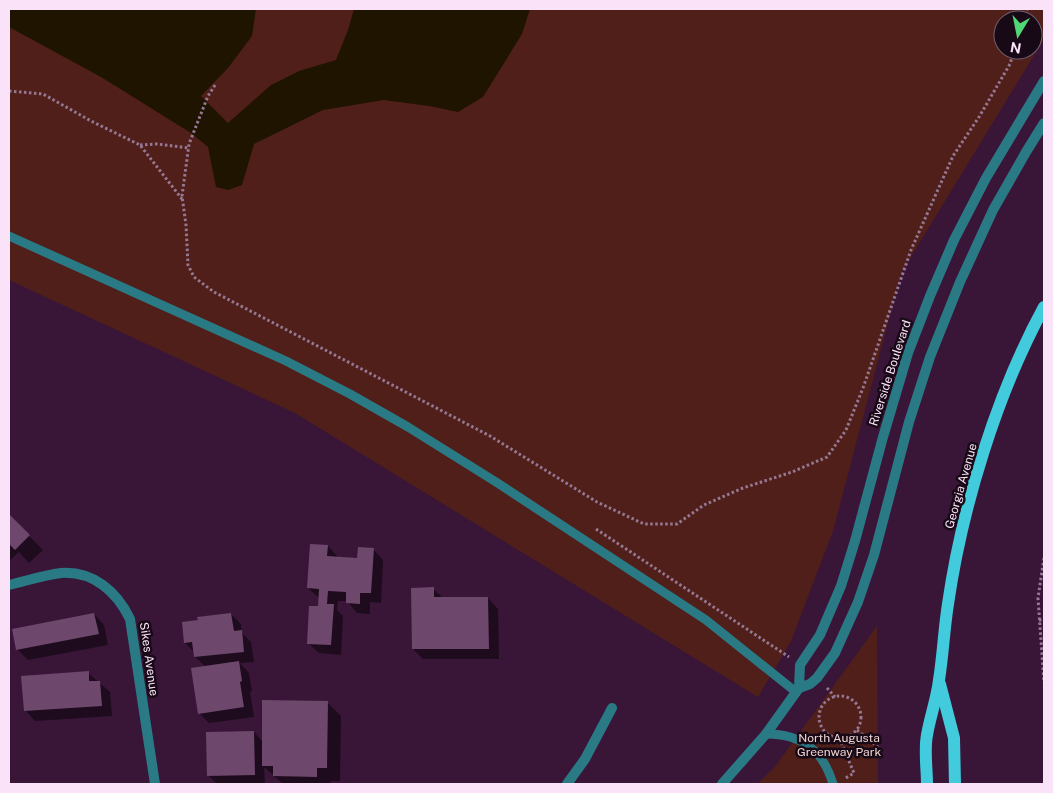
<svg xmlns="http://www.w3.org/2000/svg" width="1053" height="793" viewBox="0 0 1053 793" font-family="'Public Sans',sans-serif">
	<rect width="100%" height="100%" fill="#391638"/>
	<!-- green -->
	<g fill="#511f19" fill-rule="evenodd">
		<path d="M9,9H1044V39L901,273L833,531L791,641L758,697L295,413L9,280ZM1003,20H1033V50H1003Z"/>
		<path d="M877,626L878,784H757L774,768Z"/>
	</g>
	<!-- water -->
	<path fill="#1e1400" d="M9,9H256L252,36L228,68L201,96L228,123L271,85L299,71L336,60L348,30L354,9H530L522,34L483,97L458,112L429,106L384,100L323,110L254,144L242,185L228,190L216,187L208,147L191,133L101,77L9,27Z"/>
	<!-- shadow -->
	<g fill="#0007">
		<path d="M9,516L43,550L29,563L19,552L9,561Z"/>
		<path d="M328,546L338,557L358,559L373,549L383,560L381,603L370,602V614L357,613L347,601H338L337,610L343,616L341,655L319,653L308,643L319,608V598L308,588Z"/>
		<path d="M433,589L443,598H488L498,609L499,659H423L413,649Z"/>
		<path d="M94,614L104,625L108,645L28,660L18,650L14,630Z"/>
		<path d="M231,614L241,624L242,633L251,642L254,662L240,663L249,673L252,691L250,692L254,717L209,723L199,713L206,667L195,657L194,652L185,643Z"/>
		<path d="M88,673L110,692L112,716L35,721L25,710Z"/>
		<path d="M327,702L341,716L340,781H331L330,784H283L264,767L265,784H217L208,775L254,732L263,742Z"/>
	</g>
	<!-- building -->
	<g fill="#6e476c">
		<path d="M9,514L30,535L15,550L9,544Z"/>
		<path d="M310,544L328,545L327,556L357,558L358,547L374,548L371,593H360V604L346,603V592L328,591L327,604H334L331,645L307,644L309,606H318L319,589L307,588Z"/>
		<path d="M434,587V597H488L489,649H412L411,588Z"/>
		<path d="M94,613L99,634L16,650L12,629Z"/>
		<path d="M231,613L234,631L242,630L244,652L194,657L192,642L184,643L182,622L198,620L197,617Z"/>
		<path d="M239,661L242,681L240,682L244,707L198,714L191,668Z"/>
		<path d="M89,671V681H100L102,706L24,711L21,676Z"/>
		<path d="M262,700L328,701L327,768H317V777L273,776V766H262Z"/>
		<path d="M254,731L255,775L207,776L206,732Z"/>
	</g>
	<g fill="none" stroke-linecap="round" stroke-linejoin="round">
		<!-- path -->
		<g stroke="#957894" stroke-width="3" stroke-dasharray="2.5 2.5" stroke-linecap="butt">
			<path d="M1024,20L1027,9"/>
			<path d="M215,85L208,96L189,144L182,196L186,225L188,265L194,277L214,292L490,436L597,502L644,524H677L704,505L743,488L792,472L827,457L846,430L863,388L911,250L953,156L979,117L1010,64L1014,50"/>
			<path d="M9,91L43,94L91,121L140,145L182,199"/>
			<path d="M140,145L157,144L189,148"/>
			<path d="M596,529L789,657"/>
			<path d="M1044,558L1038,598L1044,683"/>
			<path d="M1039,620H1044"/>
			<path d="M827,688L835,697"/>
			<circle cx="840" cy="717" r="21"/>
			<path d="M857,730L884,752"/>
			<path d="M839,738L854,773L844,779"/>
		</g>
		<!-- lane -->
		<g stroke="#2a7a86" stroke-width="9">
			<path d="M9,236L286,361L350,394L408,427L496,482L706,620L796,692"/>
			<path d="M766,734C802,734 823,750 833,784"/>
		</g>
		<!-- street -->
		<g stroke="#2a7a86" stroke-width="10">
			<path d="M9,585C26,581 44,575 61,573C94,571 117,592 130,619L155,784"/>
			<path d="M799,688L810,684L817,678L835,653L858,602L874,555L909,422L930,357L960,282L993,210L1026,152L1044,123"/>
			<path d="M567,784L585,759L612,708"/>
			<path d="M722,784L766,734L799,688L800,665L820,635L841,586L855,541L883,437L908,353L930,296L954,240L986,178L1044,81"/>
		</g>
		<!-- primary -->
		<g stroke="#42cadd" stroke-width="12">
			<path d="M940,684L954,738L955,784"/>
			<path d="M927,784C927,769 924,750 927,735C930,717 937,698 939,680C943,655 944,629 948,604C962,507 997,393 1044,307"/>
		</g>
	</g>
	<g text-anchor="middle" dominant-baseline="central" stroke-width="5" stroke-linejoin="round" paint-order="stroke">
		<!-- street labels -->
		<g font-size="12" fill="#fae3f8" stroke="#180917">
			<text transform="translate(890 373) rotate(-72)">Riverside Boulevard</text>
			<text transform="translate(961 486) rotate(-74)">Georgia Avenue</text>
			<text transform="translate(149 659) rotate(82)">Sikes Avenue</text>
		</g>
		<!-- park labels -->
		<g font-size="12" fill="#eed5d1" stroke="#180917">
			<text x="839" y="738">North Augusta<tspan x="839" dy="14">Greenway Park</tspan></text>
		</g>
	</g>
	<!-- border -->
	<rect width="1053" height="793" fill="none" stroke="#fae3f8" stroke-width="20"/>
	<!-- north arrow -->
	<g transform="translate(1018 35) rotate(190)"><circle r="24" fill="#180917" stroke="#726071"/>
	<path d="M0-4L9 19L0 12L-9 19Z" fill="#50d674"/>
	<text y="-8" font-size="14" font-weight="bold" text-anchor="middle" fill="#fae3f8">N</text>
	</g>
</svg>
